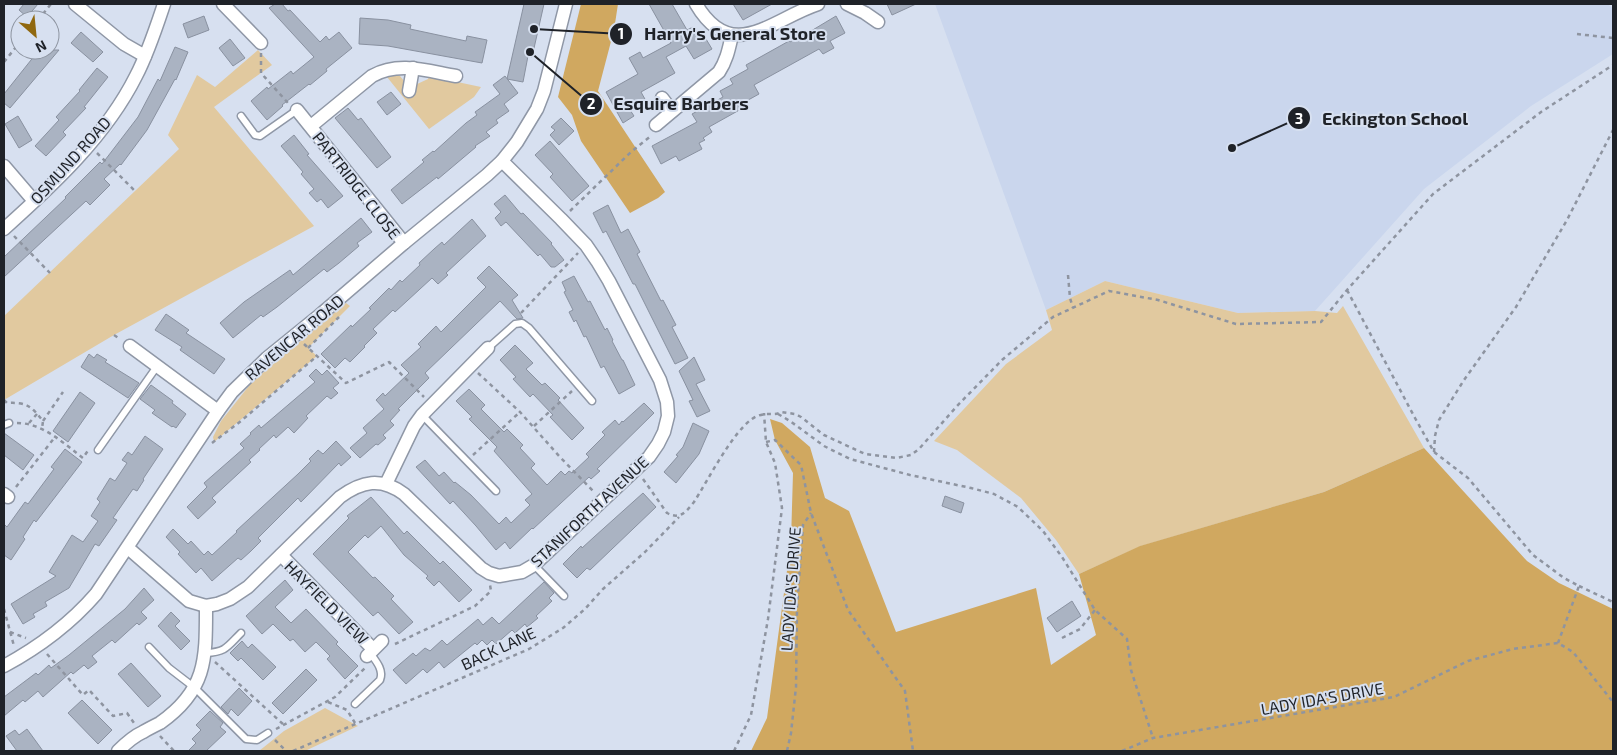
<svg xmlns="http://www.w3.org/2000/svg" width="1617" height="755" viewBox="0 0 1617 755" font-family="'Exo 2',sans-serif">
	<rect width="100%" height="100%" fill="#d7e0f0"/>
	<!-- built -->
	<path fill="#cad6ed" d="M935,4H1608L1613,9V54L1531,106L1424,189L1315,311L1238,313L1105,281L1046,310Z"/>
	<!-- green -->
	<g fill="#e1c99f">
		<path d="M258,50L272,65L214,107L314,226L114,335L4,400V316L179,149L168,135L197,75L215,87Z"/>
		<path d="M395,75L400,76L404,81L403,91L413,93L415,85L428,79L429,76L481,87L474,97L429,129L387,77Z"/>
		<path d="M1105,281L1238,313L1315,311L1337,313L1343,306L1424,448L1324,492L1141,546L1079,574L1056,540L1021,498L957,450L934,441L1006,364L1052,330L1046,310Z"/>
		<path d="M346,303L350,306L308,348L317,356L214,442L213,437L221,421L252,382Z"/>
		<path d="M325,708L358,726L305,751H259L284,731Z"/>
	</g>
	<!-- forest -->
	<g fill="#d0a860">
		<path d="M581,4H618L614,30L598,91L665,192L658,198L630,213L581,141L572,115L558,97Z"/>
		<path d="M770,419L782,423L810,447L825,498L849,511L896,632L1036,588L1051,665L1096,635L1079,574L1140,546L1324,492L1424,448L1527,561L1559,583L1613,609V751H751L767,718L791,541L793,473L775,440Z"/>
	</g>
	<!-- building -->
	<g fill="#aab3c2" stroke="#8991a0">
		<path d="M24,4H38L27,17L19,10Z"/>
		<path d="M275,4H282L288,11L290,10L320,42L326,36L329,40L339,32L352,48L326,69L327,71L310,85L309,84L282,105L283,106L267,120L251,101L267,87L268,89L291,71L293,74L314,57L269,8Z"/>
		<path d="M524,4H544L532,57L528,56L523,82L507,79Z"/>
		<path d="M649,4H672L687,30L693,27L701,42L706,39L712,49L694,59L686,46L666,57L675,73L641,92L646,101L630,110L634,116L623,123L606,92L638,74L629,58L640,52L643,58L671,43Z"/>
		<path d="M733,4H772L743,20Z"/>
		<path d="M887,4H916L892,15Z"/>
		<path d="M204,16L209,30L188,38L183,24Z"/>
		<path d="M836,16L845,33L830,41L834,48L823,54L819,49L754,85L759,94L741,104L743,108L709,127L712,132L703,138L705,140L699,143L702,149L679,161L676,156L661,164L652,146L697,122L692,114L723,97L720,91L733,84L730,79L748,69L746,65L789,41L790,42L805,33L806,34Z"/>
		<path d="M360,18L388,20L411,25L410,29L466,41L467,36L487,40L482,63L388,46L359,44Z"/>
		<path d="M81,32L103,52L93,62L71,43Z"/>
		<path d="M230,39L245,58L233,66L219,48Z"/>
		<path d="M175,47L188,52L176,80L175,79L147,130L121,165L120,164L104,179L110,185L90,205L86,201L4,277V257L66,198L65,197L100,162L102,164L138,117L158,79L160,81Z"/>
		<path d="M39,50H59L10,108L4,103V94Z"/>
		<path d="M97,68L108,77L84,107L86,108L63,132L66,135L46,156L35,146L59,120L56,117L80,91L79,90Z"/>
		<path d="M505,76L518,93L504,104L509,111L496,120L498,123L486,132L490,136L475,146L476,147L438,179L437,177L402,204L391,190L424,162L422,160L433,151L434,152L466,123L477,115L475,112L500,94L493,85Z"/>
		<path d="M391,92L401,104L387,115L377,102Z"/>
		<path d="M348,108L358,120L361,118L391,157L377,168L335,118Z"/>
		<path d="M18,116L32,140L19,148L5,124Z"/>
		<path d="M561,118L574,131L559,145L550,135L555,130L551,127Z"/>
		<path d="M294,135L309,154L307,155L343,196L328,208L321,199L317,202L309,193L314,189L301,174L303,172L281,146Z"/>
		<path d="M550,141L589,186L572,201L550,177L553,174L535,155Z"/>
		<path d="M505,195L521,214L523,213L552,243L551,244L564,260L555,267H551L540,254L538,256L506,222L501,226L495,218L501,212L494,204Z"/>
		<path d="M608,205L621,233L628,229L640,252L637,254L661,301L663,300L676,325L672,327L688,358L675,364L635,284H633L606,231L603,233L593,213Z"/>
		<path d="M361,218L372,232L357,243L359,246L339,263L327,272L324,269L277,307L263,317L261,315L233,338L220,323L244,302L290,270L293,275Z"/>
		<path d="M472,219L486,236L446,273L448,275L438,284L432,278L395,312L393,310L373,329L377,333L364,346L365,347L350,362L345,358L335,368L321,354L351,325L352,327L371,309L369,308L389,288L391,290L400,280L402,282L420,265L419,263L434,249L442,242L444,245Z"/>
		<path d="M489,266L518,295L512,300L523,318L517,319L500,301L425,373L429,378L398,409L400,410L390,421L394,425L383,435L386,438L378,445L376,444L360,458L350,448L367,433L363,428L384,409L376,400L383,393L385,396L409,373L401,365L421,347L418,344L436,326L441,332L486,287L477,278Z"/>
		<path d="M574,276L588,302L590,301L605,330L607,328L613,340L612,341L622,360H623L635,385L619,394L604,366L601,368L586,336L584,337L576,320L574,322L569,312L573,310L564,292L566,291L562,282Z"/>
		<path d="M166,314L189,330L186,333L225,359L214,374L180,350L182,347L155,330Z"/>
		<path d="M515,345L533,363L526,369L542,385L545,383L560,398L558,400L584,428L572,440L550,417L553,415L533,394L530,397L513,379L516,377L500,360Z"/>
		<path d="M89,354L94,358L97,354L107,360L105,362L139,383L128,398L81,367Z"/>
		<path d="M694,357L705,380L696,384L710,411L697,417L689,401L693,400L679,371Z"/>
		<path d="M316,369L322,375L327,370L339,383L333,388L338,393L331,399L327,396L306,416L308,418L294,433L288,427L276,438L274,435L259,449L260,450L249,460L251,462L212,498L216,502L198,519L187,507L207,487L204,483L244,448L240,444L251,434L250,433L259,425L261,428L315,382L309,376Z"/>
		<path d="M151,385L173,401L172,403L186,414L176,428L173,426L172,427L152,413L155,410L140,399Z"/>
		<path d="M469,389L485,405L481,409L504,432L507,429L523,445L520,448L535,464L531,468L547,485L561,471L565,475L569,471L572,473L589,457L586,454L605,435L602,432L615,420L619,425L622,421L623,422L644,403L654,413L597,469L600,471L591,479L589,477L533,529L532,528L510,549L505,542L496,550L476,526L453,501L450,504L416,467L425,460L439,476L444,472L454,483L455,482L471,495L499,524L506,517L511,523L530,505L525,500L532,494L494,451L497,447L469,419L472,417L456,401Z"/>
		<path d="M80,392L95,403L68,442L53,431Z"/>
		<path d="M693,423L709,431L699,454L676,483L664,472L678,456L676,455L683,447Z"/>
		<path d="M4,433L34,455L23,470L4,455Z"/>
		<path d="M145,436L163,449L143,479L144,480L137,491L133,489L113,518L117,520L99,546L95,544L69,588L45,602L47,606L33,614L35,617L23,624L11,604L56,576L49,572L72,535L83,542L98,521L91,516L100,502L97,499L110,478L115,481L127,463L122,460L128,452L132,455Z"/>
		<path d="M336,441L351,457L341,466L339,463L301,502L298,498L258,538L261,541L251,551L241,560L238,558L212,581L201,568L196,573L178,554L180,552L166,537L173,529L188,544L191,541L204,555L208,551L212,555L237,532L236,531L298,474L311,461L309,459L318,450L323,454Z"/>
		<path d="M65,449L82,462L36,522L34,520L23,537L25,539L11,560L4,555V524L7,527L25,502L28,504L54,469L51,467Z"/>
		<path d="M643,493L656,507L590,570L587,568L577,578L563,564L581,546L582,548L594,537Z"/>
		<path d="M945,496L964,503L961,513L942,506Z"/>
		<path d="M371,497L404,534L407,531L440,564L443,561L472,590L459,602L439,581L434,586L426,578L428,576L404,555L381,526L368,538L365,535L348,552L373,578L375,577L394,596L391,599L413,622L399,634L378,612L373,616L313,554L349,518L347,516Z"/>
		<path d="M285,580L293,590L275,607L291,623L306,609L338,642L336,644L358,666L345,679L327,659L330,656L316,642L305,652L293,639L290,641L273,624L262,634L246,616Z"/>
		<path d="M544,582L554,593L549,598L552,601L536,616L538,618L527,627L525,624L515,633L512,630L496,644L492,640L487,645L482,640L477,645L475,643L444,668L439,662L427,673L423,669L406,684L393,670L413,653L416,656L425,648L430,651L442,640L447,645L478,619L483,625L492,617L499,624Z"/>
		<path d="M144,588L154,600L141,612L147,618L139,625L137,623L115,643L112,640L92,656L97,662L88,669L84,665L73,674L71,672L43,697L38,691L25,702L23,700L4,716V697L36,673L38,675L49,665L51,668L69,655L125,609Z"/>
		<path d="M1072,601L1081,616L1057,632L1047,618Z"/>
		<path d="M171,612L180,621L175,626L190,641L181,650L158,626Z"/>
		<path d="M242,641L248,648L252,644L276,667L263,680L241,658L238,661L230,653Z"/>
		<path d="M131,663L161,696L148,707L118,674Z"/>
		<path d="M306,669L317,680L283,714L272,703Z"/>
		<path d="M239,688L252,701L238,716L231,709L228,714L221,707Z"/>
		<path d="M82,700L112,730L98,744L68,713Z"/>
		<path d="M210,711L223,723L220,727L226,732L206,751H188L196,743L192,739L201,730L196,725Z"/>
		<path d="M27,729L43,751H17L6,736L15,730L19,735Z"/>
	</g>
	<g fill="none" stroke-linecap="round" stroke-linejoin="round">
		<!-- service casing -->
		<g stroke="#8f97a6" stroke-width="9">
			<g id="service">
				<path d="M241,116L255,135L260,136L297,110"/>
				<path d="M488,348L515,324L522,323L529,328L592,401"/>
				<path d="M422,415L496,491"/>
				<path d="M4,425L9,423"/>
				<path d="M98,450L158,365"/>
				<path d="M534,565L564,596"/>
				<path d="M149,647L169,668L195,688L246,739L257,740L268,733"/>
				<path d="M206,653C226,652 227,647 241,633"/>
				<path d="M355,704L380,680C384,670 376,661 370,653"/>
			</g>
		</g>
		<!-- minor casing -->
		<g stroke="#8f97a6" stroke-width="15">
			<g id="minor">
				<path d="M75,4L124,44L145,56"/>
				<path d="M223,4L261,43"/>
				<path d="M696,4C732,65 772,19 818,4"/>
				<path d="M847,4L865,13L878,22"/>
				<path d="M409,91L413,68"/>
				<path d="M662,98L672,111"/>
				<path d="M297,110L404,243"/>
				<path d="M656,125L719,72C727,60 729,48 732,35"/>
				<path d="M311,126L372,76C399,61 427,71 456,76"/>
				<path d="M4,166L34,201"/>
				<path d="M4,229C53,185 106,136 136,76C148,53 156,28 164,4"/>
				<path d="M130,346L218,411"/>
				<path d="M386,484L414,426L422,415L488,348"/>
				<path d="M4,494L8,497"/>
				<path d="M128,548L189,601L206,606L217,604L230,599L248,587L340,497C362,481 381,477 404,494L481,568L489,573L499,576L522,572L534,565L649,457L658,444L664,432L668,416L667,402L660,380L609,281L597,261L586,245L561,219L502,161"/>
				<path d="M281,555L373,649"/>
				<path d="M367,656L382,641"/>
				<path d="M4,666C39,647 70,624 96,594L218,411L232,392L267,358L320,315L404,243L487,175L502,161L517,142L537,109L544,91L566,4"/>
				<path d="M118,751C125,744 134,736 143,732C148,729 154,726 160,723C207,690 206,659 206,606"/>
			</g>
		</g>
		<!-- path -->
		<g stroke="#8e94a0" stroke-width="2.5" stroke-dasharray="4 4" stroke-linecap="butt">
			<path d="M38,20L51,4"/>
			<path d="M1577,34L1613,38"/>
			<path d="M261,53V73L288,103"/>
			<path d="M4,62L20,42"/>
			<path d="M97,153L135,191"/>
			<path d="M570,211L631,152L652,135"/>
			<path d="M14,236L50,273"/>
			<path d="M1068,275L1070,298L1073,308"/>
			<path d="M1347,290L1415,418L1434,452L1468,478L1533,555L1564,578L1579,586L1558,643"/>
			<path d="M521,313L578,253"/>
			<path d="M114,335L120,339"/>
			<path d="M304,344L346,383L389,362L424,397"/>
			<path d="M308,348L339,317"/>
			<path d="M478,373L520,412L559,456L595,493"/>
			<path d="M4,400L7,403C27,402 31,406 43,421L42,429"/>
			<path d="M778,414L790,421L824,446L850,459L910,475L971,488L994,494L1018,507L1043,531L1062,557L1095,610L1127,639L1131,670L1153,738"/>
			<path d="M43,421L63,392"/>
			<path d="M17,423C43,423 63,443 83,458L89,449"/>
			<path d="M29,423L37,414"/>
			<path d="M534,426L572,391"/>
			<path d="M766,442L775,440L801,465L811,513L848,610L905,691L913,751"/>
			<path d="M212,443L241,421L317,356"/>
			<path d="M1434,452L1435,436L1439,420L1464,380L1516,307L1567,220L1613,130"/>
			<path d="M473,455L520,412"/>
			<path d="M643,479L667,513C680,520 686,512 694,502C708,480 732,433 752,419C765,410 774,417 781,412L795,414L801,417L824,435L865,454L896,458L911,455L919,449L957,406L1002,360L1053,317L1109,291L1158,300L1236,324L1321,322L1347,290L1433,194L1541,112L1613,65"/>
			<path d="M16,487L55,437"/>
			<path d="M1579,586L1613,602"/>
			<path d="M4,609L14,646"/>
			<path d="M10,632L26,638"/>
			<path d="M1062,638L1080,629L1095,610"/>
			<path d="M395,644L475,606L491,591L490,585"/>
			<path d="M47,654L83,695L89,690L113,716L127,713L134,723"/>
			<path d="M215,662L284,725"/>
			<path d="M328,702L347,710L355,723"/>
			<path d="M276,729L335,697L365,668"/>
			<path d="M160,736L174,751"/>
			<path d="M275,740L286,751"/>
			<path d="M293,751L529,649L563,628L585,609L603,589L645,552L679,517"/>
			<path d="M734,751L751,715L768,619L782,508L775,463L766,442L764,413"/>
			<path d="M787,751L791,733L796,687L797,607L803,525L811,513"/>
			<path d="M1122,751L1153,738L1394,697L1468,661L1513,649L1558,643L1573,652L1613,702"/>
		</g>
		<!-- service -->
		<use href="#service" stroke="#fff" stroke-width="6"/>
		<!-- minor -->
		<use href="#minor" stroke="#fff" stroke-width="12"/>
	</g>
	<g text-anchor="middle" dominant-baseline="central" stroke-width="4" stroke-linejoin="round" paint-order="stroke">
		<!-- street labels -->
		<g font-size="16" fill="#1f2228" stroke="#d7e0f0">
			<text transform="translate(70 160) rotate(-48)">OSMUND ROAD</text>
			<text transform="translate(357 185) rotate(52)">PARTRIDGE CLOSE</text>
			<text transform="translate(294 337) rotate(-40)">RAVENCAR ROAD</text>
			<text transform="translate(589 511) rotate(-43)">STANIFORTH AVENUE</text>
			<text transform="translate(790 589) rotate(-86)">LADY IDA'S DRIVE</text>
			<text transform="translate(327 602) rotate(45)">HAYFIELD VIEW</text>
			<text transform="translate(498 648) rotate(-25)">BACK LANE</text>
			<text transform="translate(1322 698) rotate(-10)">LADY IDA'S DRIVE</text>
		</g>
	</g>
	<!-- callouts -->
	<path fill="none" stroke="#1f2228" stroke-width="2" d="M534 29L621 34M530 52L591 104M1232 148L1299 118"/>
	<g fill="#1f2228" stroke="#d7e0f0" stroke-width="2">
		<circle cx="534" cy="29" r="5"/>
		<circle cx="530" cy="52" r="5"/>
		<circle cx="1232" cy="148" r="5"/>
		<circle cx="621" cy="34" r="12"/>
		<circle cx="591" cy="104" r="12"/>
		<circle cx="1299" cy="118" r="12"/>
	</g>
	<g font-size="15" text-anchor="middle" font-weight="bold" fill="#fff">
		<text x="621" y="39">1</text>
		<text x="591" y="109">2</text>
		<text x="1299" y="124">3</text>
	</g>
	<g font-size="18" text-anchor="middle" font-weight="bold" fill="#1f2228" stroke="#d7e0f0" stroke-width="4" stroke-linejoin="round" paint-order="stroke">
		<text x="735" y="40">Harry's General Store</text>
		<text x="681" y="110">Esquire Barbers</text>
		<text x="1395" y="125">Eckington School</text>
	</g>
	<!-- border -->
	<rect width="1617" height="755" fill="none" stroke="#1f2228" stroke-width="10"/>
	<!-- north arrow -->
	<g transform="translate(35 35) rotate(153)"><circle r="24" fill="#d7e0f0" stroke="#8d94a0"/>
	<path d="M0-4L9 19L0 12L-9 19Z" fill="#90680f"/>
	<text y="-8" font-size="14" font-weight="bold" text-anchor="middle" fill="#1f2228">N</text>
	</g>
</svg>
